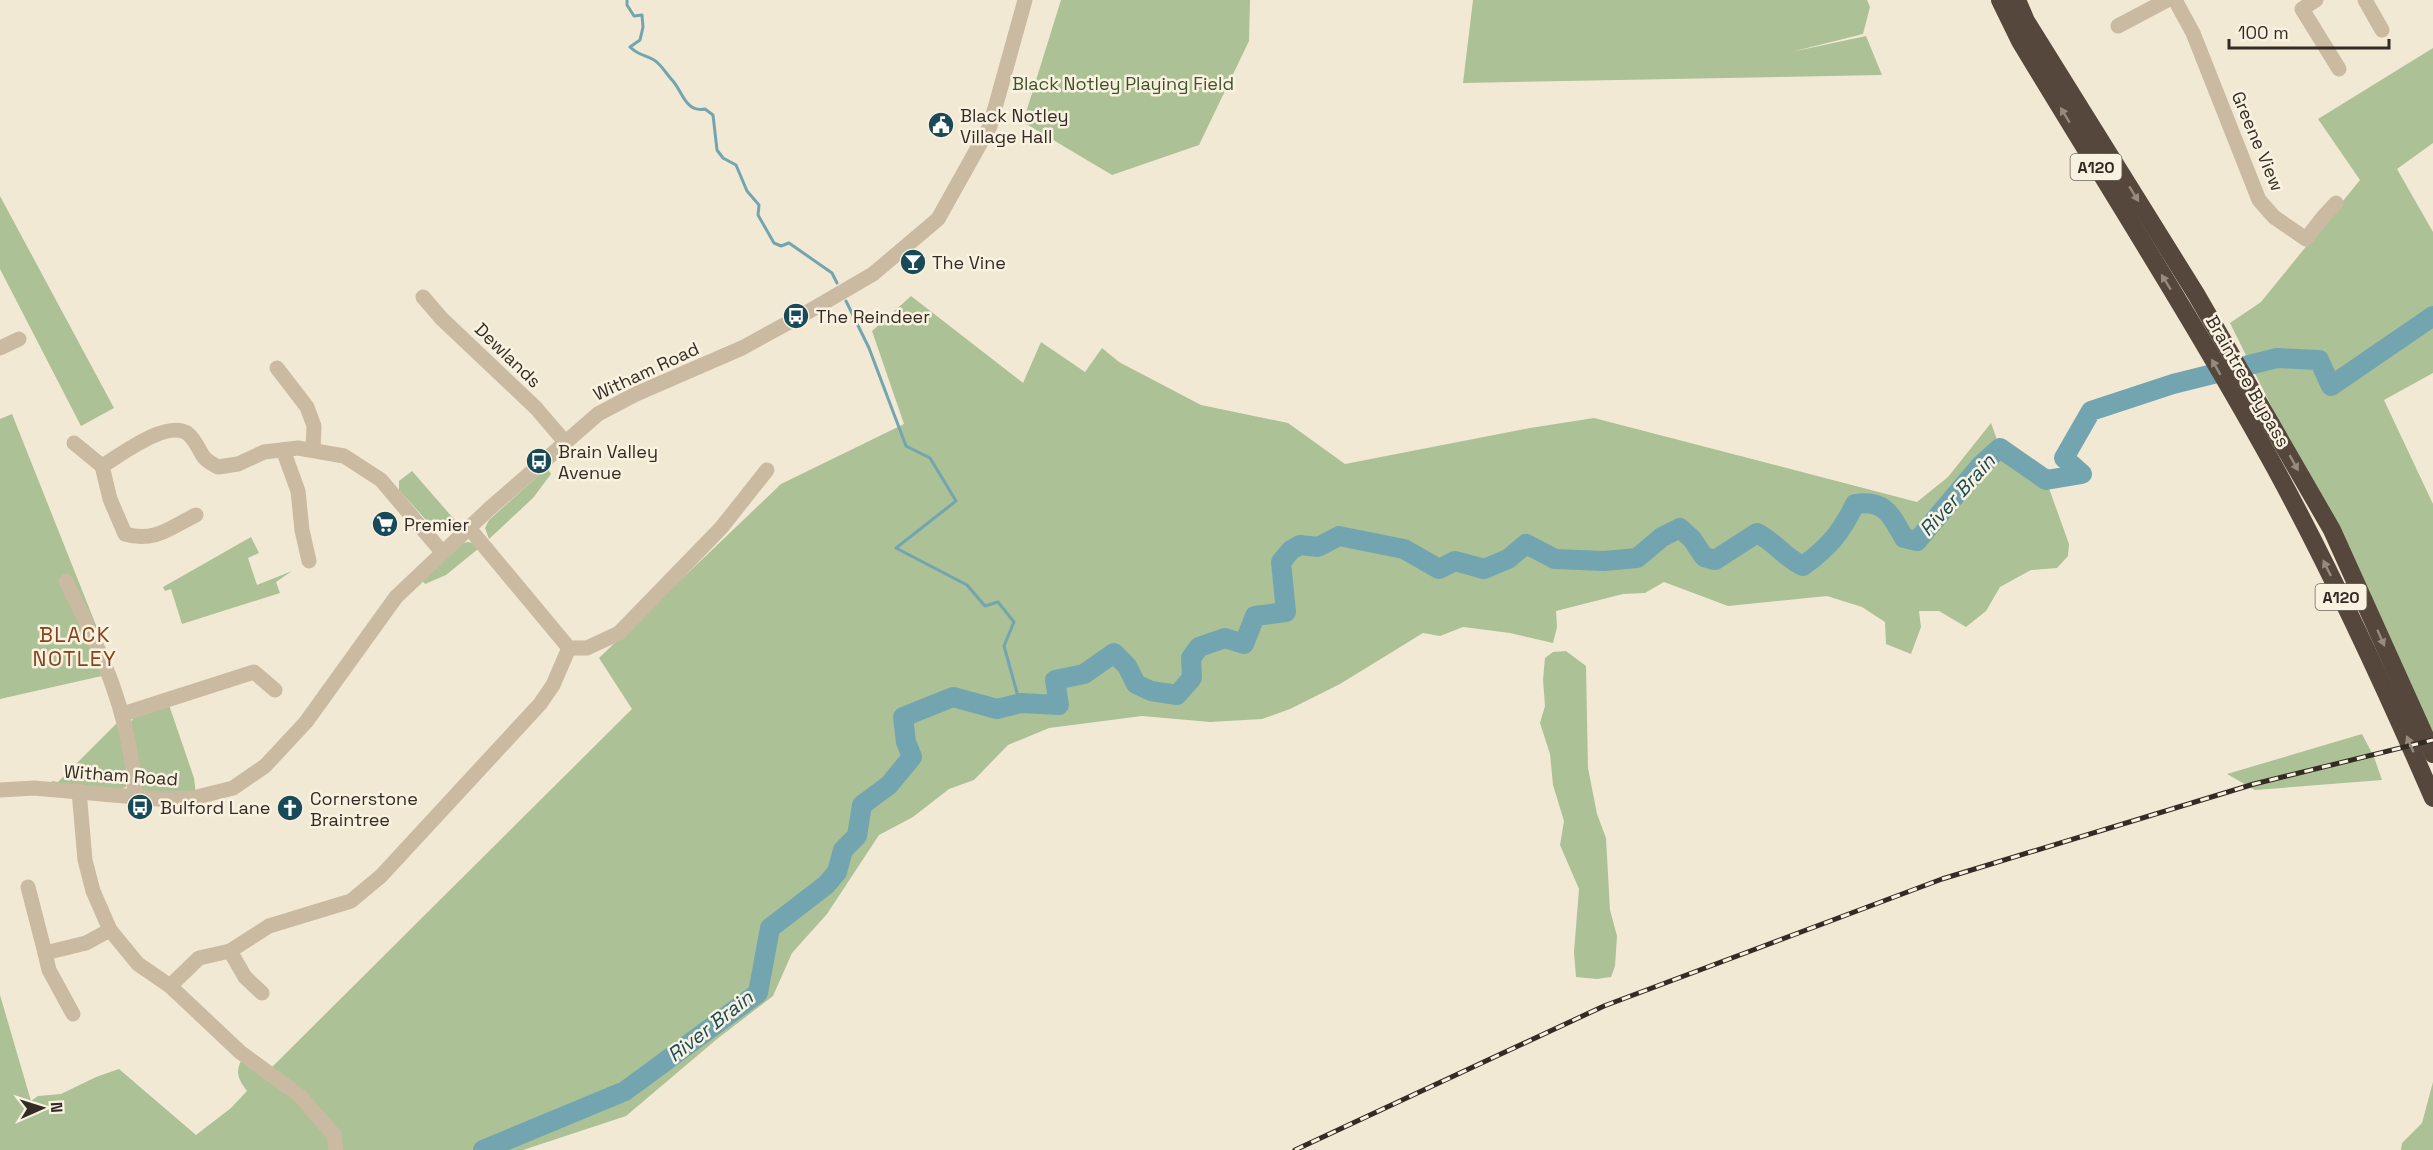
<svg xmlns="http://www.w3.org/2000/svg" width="2433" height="1150" viewBox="0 0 2433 1150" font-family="'Space Grotesk',sans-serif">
	<rect width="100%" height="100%" fill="#f2e9d5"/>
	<!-- green -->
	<g fill="#acc195">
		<path d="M1061,0H1250L1249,41L1199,145L1112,175L1023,122Z"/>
		<path d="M1473,0H1867L1870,7L1863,34L1791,52L1866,36L1882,75L1463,83Z"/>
		<path d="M2433,48V143L2397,169L2433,232V373L2384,400L2433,504V732L2230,323L2261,302L2360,180L2318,119Z"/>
		<path d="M0,196L114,408L81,426L0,269Z"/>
		<path d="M911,296L1023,383L1041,342L1085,372L1102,348L1119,362L1201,405L1288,423L1345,464L1530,428L1594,418L1917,502L1948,477L1991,423L2000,448L2046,480L2069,544L2068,556L2057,568L2031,570L2000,587L1986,611L1966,627L1939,611H1919L1921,627L1911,654L1886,644L1885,622L1862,607L1827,596L1728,606L1664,582L1645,593L1623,594L1556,611L1557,627L1553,643L1510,633L1463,627L1440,636L1423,633L1340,684L1290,709L1262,719L1210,722L1142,716L1049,728L1008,745L974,780L949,789L913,817L879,835L827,914L792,953L773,996L717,1039L626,1116L523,1150H0V995L31,1101L38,1096L61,1094L96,1077L119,1069L196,1135L231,1108L247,1091C237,1078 235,1071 243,1057L265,1074L632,709L599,658L781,484L904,424L872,331Z"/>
		<path d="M12,414L115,673L0,699V419Z"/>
		<path d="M547,468L551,474L533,498L489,539L485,528L489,520Z"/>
		<path d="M412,471L460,526C451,532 446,536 436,531L399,490V481Z"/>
		<path d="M251,537L259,553L248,558L257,585L292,571L276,582L280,593L182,624L171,589L165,591L163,587Z"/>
		<path d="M468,542L473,543L478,549L446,575L425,584L421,579L459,544Z"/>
		<path d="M1566,651L1586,666L1588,768L1597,814L1606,838L1610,910L1617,936L1615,966L1611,977L1597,979L1576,977L1574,952L1579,889L1560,845L1564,821L1553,785L1550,754L1540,723L1545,706L1543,680L1545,658L1553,652Z"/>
		<path d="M169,705L194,778L196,795L144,793L141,787L130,723L135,716Z"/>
		<path d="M120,720L127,782L126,787L120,789L51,787L52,781L58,782Z"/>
		<path d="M2362,734L2374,757L2382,780L2255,790L2227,774Z"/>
		<path d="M2433,1082V1150H2401L2402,1143L2422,1123Z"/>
	</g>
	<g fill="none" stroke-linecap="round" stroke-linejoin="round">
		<!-- stream -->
		<g stroke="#73a5b0" stroke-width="3">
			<path d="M627,0V5L634,16L642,15L643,27L640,40L630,47C638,55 645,55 654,60C661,64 667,75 673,81C683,93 686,113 705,109L713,115L717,150L723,158L736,165L747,191L759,205L758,215L774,243L781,246L789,243L832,273L837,283"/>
			<path d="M846,301L869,348L906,446L930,458L956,501L896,548L967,585L985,606L998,602L1014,622L1004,646L1019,700"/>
		</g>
		<!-- river -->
		<path stroke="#73a5b0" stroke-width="20" d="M483,1150L625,1091L758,993L770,928L826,885L837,872L843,850L857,836L862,805L889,785L912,757L906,742L903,717L953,697L997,709L1021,703L1059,705L1055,680L1084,674L1114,653L1127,666L1136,684L1151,691L1177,695L1192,678L1191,658L1199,647L1225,638L1244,644L1255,616L1286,612L1281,562L1291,550L1300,545L1318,547L1339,536L1404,549L1439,569L1455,561L1484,569L1508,559L1526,544L1555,559L1604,561L1637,558L1662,537L1680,528L1692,539L1704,557L1715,560L1757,533C1775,542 1784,557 1803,566C1829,547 1841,533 1855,504C1885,499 1891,515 1904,538L1917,541L1981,465L2000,448L2046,480L2082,474L2064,458L2091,411L2173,384L2277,358L2319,360L2331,386L2433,316"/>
		<!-- minor -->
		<g stroke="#cabaa1" stroke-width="15">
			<path d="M2175,0L2193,33L2259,200L2274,217L2306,239L2323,217L2336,203"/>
			<path d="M2316,0L2302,9L2339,69"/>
			<path d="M2365,0L2382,30"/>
			<path d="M2118,26L2167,0"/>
			<path d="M423,297L442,319L536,408L565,442"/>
			<path d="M0,348L19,339"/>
			<path d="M277,368L307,407L314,426L313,450"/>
			<path d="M74,443L102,466C121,455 166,420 187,433C195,439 198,448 203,456C206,461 213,464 218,467L238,464L264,452L298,448L344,456L381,480L442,552"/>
			<path d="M283,450L298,491L302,530L309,561"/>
			<path d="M102,466L110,499L125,534C155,543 171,527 196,515"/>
			<path d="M469,528L569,648H587L619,633L721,528L767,470"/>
			<path d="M66,581C102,654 131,714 135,796"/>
			<path d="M123,714L254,672L275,690"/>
			<path d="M0,790L34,788L158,799L193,798L233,788L265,766L306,722L396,597L489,509L598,414L636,394L742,348L806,313L873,274L938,219L990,126L1025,0"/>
			<path d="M79,791L85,860L93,891L110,930L138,964L170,986L240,1052L300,1096L334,1135L336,1150"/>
			<path d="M28,887L45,953"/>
			<path d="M230,951L245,977L262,993"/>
			<path d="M170,986L199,958L230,951L269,926L351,901L381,876L540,704L553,685L569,648"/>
			<path d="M73,1014L49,970L45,953L86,943L110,930"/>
		</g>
		<!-- highway -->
		<g stroke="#55473b" stroke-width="18">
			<path d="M2000,0L2020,41C2105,182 2194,321 2274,466C2333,574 2384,685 2433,798"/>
			<path d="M2017,0L2026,21L2196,294L2332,530L2433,754"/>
		</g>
		<!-- rail casing -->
		<g stroke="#342b24" stroke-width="5">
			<path id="rail" d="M1295,1150L1604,1006L1942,879L2254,784L2433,740"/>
		</g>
		<!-- rail -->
		<use href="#rail" stroke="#faf2e1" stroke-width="3" stroke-dasharray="9" stroke-linecap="butt"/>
	</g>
	<!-- one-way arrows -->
	<defs><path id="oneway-solid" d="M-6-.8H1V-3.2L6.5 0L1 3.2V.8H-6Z" transform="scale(1.5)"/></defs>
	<g fill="#978b7d">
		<use href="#oneway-solid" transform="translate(2065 115) rotate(-121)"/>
		<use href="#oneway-solid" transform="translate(2134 194) rotate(58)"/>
		<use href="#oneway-solid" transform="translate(2166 282) rotate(-122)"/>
		<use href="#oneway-solid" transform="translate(2216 367) rotate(-120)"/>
		<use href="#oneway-solid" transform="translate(2294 463) rotate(61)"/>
		<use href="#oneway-solid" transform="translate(2327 568) rotate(-116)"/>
		<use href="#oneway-solid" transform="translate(2381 638) rotate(66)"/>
		<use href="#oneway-solid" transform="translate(2410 744) rotate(-113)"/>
	</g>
	<!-- icons -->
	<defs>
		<g id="civic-disc" transform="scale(1.35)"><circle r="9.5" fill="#184a57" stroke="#faf2e1"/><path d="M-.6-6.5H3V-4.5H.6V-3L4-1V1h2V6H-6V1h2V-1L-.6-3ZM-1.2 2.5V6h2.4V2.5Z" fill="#fff"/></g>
		<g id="bar-disc" transform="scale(1.35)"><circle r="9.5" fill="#184a57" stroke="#faf2e1"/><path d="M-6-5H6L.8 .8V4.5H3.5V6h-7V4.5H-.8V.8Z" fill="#fff"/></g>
		<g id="bus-disc" transform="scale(1.35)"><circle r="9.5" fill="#184a57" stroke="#faf2e1"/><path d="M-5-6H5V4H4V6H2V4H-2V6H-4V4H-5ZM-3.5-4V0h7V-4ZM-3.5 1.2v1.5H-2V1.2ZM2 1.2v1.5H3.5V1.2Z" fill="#fff"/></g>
		<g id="supermarket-disc" transform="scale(1.35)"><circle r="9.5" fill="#184a57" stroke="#faf2e1"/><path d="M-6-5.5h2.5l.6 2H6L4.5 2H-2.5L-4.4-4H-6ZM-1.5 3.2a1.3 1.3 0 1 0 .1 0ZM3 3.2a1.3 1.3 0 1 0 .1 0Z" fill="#fff"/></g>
		<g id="church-disc" transform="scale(1.35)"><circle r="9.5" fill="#184a57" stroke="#faf2e1"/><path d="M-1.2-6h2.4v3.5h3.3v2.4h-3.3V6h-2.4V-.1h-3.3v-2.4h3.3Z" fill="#fff"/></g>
	</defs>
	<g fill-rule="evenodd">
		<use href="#civic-disc" x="941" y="125"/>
		<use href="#bar-disc" x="913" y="262"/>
		<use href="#bus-disc" x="796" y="316"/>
		<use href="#bus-disc" x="539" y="461"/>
		<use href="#supermarket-disc" x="385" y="524"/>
		<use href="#bus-disc" x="140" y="807"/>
		<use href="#church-disc" x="290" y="808"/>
	</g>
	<g text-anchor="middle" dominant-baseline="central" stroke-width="5" stroke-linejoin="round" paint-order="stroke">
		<!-- shield labels -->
		<g fill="#faf2e1" stroke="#6f675d" stroke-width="1.5">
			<rect x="2070.5" y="154" width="51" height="26" rx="4.5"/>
			<rect x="2315.5" y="584" width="51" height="26" rx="4.5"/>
		</g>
		<g font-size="16" font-weight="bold" fill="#342b24">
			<text x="2096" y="167">A120</text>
			<text x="2341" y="597">A120</text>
		</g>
		<!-- park labels -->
		<g font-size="18" fill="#3c5327" stroke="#faf2e1">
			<text x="1123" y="83">Black Notley Playing Field</text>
		</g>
		<!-- poi labels -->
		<g font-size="18" fill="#342b24" stroke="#faf2e1" text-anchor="start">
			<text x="960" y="115">Black Notley<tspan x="960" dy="21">Village Hall</tspan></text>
			<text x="932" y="262">The Vine</text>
			<text x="816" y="316">The Reindeer</text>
			<text x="558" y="451">Brain Valley<tspan x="558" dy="21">Avenue</tspan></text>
			<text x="404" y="524">Premier</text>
			<text x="310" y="798">Cornerstone<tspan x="310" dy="21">Braintree</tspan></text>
			<text x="160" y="807">Bulford Lane</text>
		</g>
		<!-- street labels -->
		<g font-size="18" fill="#342b24" stroke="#faf2e1">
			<text transform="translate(2258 141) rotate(67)">Greene View</text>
			<text transform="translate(508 355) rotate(44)">Dewlands</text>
			<text transform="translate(646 371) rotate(-25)">Witham Road</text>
			<text transform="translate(2248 381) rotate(60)">Braintree Bypass</text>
			<text transform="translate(121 775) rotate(4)">Witham Road</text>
		</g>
		<!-- water labels -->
		<g font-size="20" font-style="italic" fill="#184a57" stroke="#faf2e1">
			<text transform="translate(1957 495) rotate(-48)">River Brain</text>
			<text transform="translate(710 1026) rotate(-38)">River Brain</text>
		</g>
		<!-- quarter labels -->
		<g font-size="21" letter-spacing="1.5" fill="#874319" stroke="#faf2e1">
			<text x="75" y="634">BLACK<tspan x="75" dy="24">NOTLEY</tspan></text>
		</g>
	</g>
	<!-- north arrow -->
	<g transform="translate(42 1108) rotate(87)" stroke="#faf2e1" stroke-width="4.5" paint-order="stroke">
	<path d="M0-4.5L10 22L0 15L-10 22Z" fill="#342b24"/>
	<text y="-9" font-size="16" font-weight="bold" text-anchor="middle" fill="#342b24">N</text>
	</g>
	<!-- scale -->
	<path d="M2229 39v9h160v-9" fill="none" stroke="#342b24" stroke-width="3"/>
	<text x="2238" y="39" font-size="18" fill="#342b24" stroke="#faf2e1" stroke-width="4.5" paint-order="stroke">100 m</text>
</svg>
